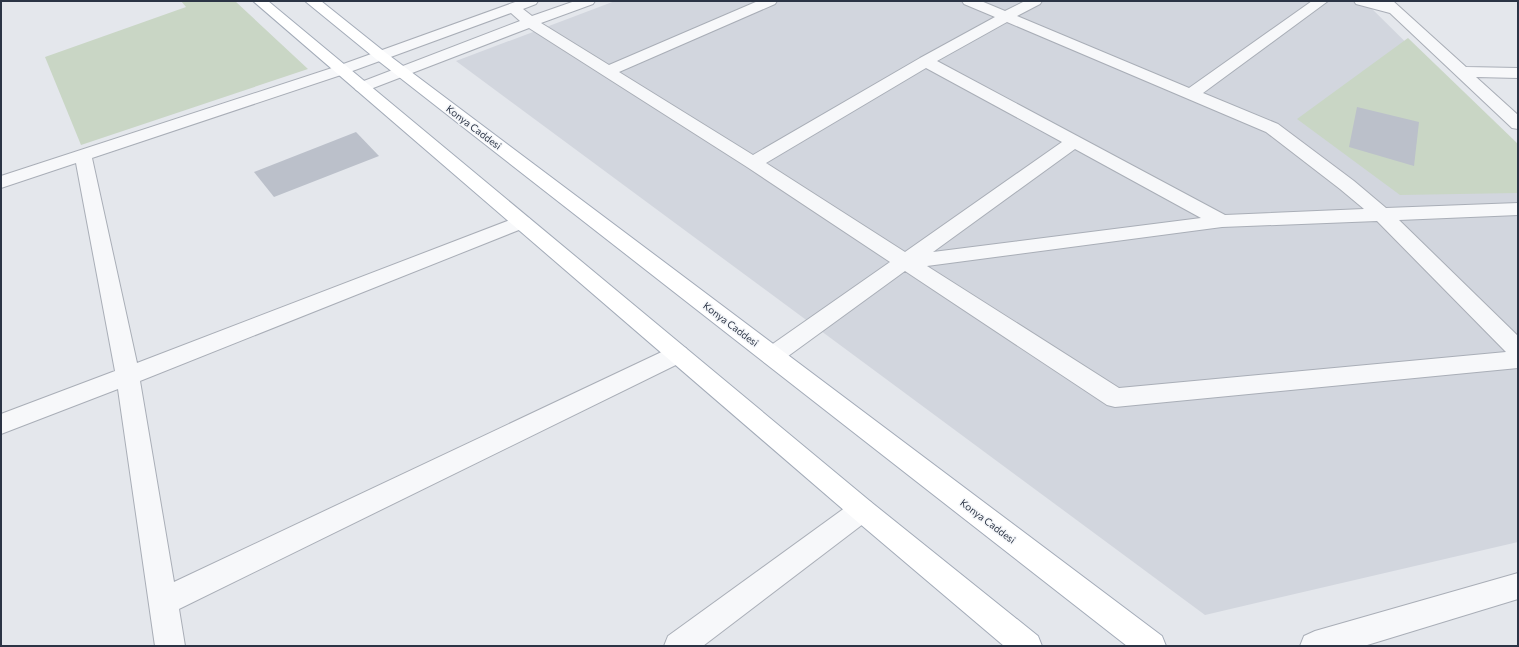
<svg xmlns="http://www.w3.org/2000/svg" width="1519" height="647" viewBox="0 0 1519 647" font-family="Commissioner,sans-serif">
	<rect width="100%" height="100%" fill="#e4e7ec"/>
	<!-- built -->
	<path fill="#d2d6de" d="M615,1H1364L1518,153V542L1205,615L456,61Z"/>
	<!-- green -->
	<g fill="#c9d6c5">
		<path d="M181,1H235L308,69L81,145L45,57L186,7Z"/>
		<path d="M1408,38L1518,144V193L1400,195L1297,119Z"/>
	</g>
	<!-- building -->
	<g fill="#bbc0ca">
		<path d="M1357,107L1419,122L1414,166L1349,147Z"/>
		<path d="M356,132L379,156L274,197L254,172Z"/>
	</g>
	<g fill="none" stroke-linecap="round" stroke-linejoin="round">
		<!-- minor casing -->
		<g stroke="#a9aeb7" stroke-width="2">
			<g id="minor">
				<path d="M518,1H538L536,4L523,9L532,16L575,1H595L593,4L541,23L609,65L758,1H777L775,4L619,72L753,155L920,58L995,17L964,4L962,1H981L1005,11L1025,1H1042L1040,4L1017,16L1189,88L1312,1H1328L1203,93L1278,124L1354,181L1386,208L1518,203V215L1399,220L1518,336V368L1115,407L1107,405L905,271L780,362L772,365L764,362L761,356L764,350L890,262L747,167L529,28L368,90L362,92L356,90L354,87L356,84L520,21L511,13L347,73L92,158L137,363L515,218L522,216L529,218L532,222L529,226L140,381L174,582L670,348L678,346L686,348L689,354L686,360L179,609L185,646H155L118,389L1,434V414L115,371L76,163L1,188V176L335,67ZM1007,22L1266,132L1340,189L1364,209L1225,215L937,61ZM926,68L1062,142L905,252L766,163ZM1075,149L1201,218L933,252ZM1377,221L1506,352L1119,388L927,266L1222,227Z"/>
				<path d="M1354,1H1393L1466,67L1518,68V78L1476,77L1518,115V129L1512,128L1390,13L1356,4Z"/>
				<path d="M862,498L871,502L875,510L871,518L703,646H664L668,636L853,502Z"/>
				<path d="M1518,573V599L1364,646H1300L1304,636L1315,631Z"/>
			</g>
		</g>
		<!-- major casing -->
		<g stroke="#a3abb8" stroke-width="2">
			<g id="major">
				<path d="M253,1H268L871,502L1038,636L1042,646H1004L853,518Z"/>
				<path d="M305,1H321L386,53L1162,636L1166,646H1127L376,59Z"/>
			</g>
		</g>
		<!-- minor -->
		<use href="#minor" fill="#f7f8fa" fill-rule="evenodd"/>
		<!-- major -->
		<use href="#major" fill="#fff" fill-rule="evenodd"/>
	</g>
	<g text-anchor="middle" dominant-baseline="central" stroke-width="3" stroke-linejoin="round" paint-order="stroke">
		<!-- street labels -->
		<g font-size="10" fill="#2b3445" stroke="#f4f6f9">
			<text transform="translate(474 127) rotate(37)">Konya Caddesi</text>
			<text transform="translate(731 324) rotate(37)">Konya Caddesi</text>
			<text transform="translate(988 521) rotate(37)">Konya Caddesi</text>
		</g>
	</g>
	<!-- border -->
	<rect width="1519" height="647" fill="none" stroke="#2b3445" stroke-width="4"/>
</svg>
